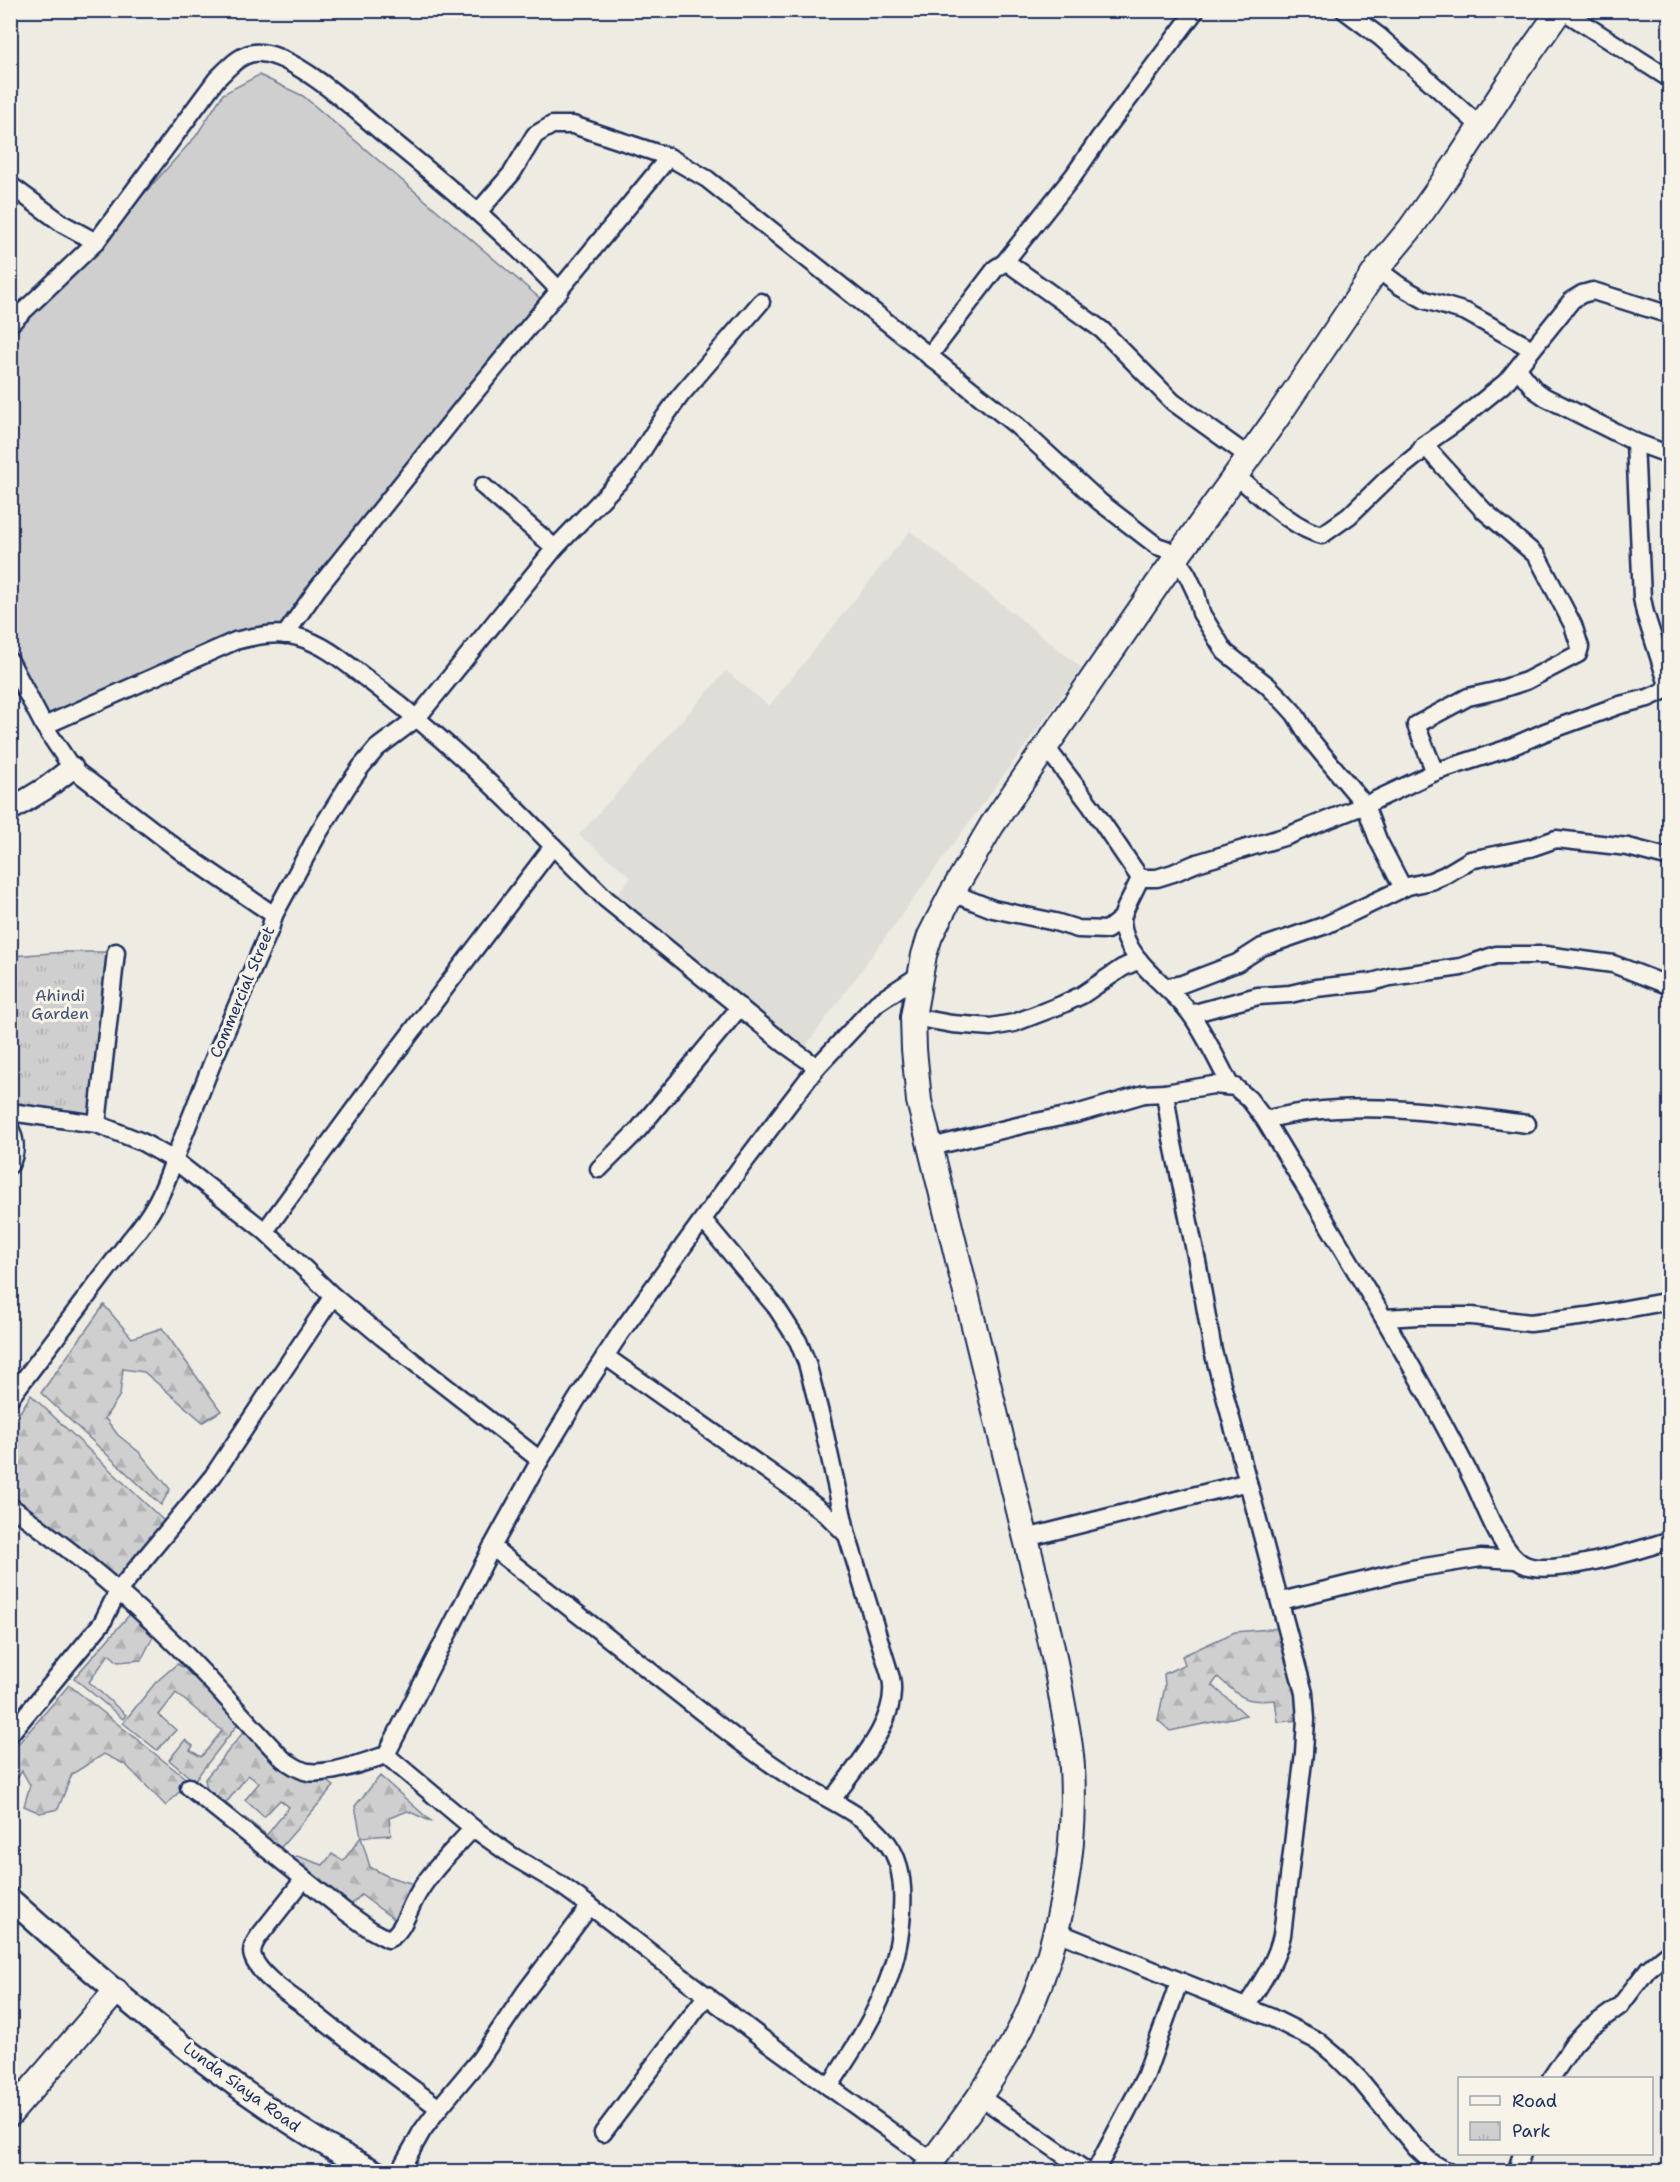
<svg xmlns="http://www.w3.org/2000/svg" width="1680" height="2182" viewBox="0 0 1680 2182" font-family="'Shantell Sans',sans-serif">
	<defs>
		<pattern id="forest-firs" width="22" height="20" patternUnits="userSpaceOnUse" patternTransform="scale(1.5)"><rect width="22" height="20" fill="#cfcfcf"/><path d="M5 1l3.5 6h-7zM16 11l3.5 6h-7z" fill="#b1b2b4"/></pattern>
		<pattern id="park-tufts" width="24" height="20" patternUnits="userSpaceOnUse" patternTransform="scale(1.5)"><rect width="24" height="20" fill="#cfcfcf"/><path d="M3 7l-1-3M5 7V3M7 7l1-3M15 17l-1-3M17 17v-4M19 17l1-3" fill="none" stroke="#b1b2b4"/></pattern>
	</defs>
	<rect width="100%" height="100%" fill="#eeebe2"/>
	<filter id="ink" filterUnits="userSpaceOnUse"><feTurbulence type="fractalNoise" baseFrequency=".0167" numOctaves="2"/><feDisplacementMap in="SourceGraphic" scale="12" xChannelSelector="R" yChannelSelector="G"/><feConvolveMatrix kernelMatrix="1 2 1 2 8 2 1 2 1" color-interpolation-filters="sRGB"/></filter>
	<g filter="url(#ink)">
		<!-- built -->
		<path fill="#deddd8" d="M910,531L1082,668L800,1054L612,901L631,877L579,835L726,671L769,706Z"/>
		<!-- grass -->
		<path fill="#cfcfcf" stroke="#757f96" stroke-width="1.5" d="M259,75L303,96L542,300L285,635L228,639L50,723L11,647V330L108,234L196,136L223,94Z"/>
		<!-- forest -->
		<g fill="url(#forest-firs)" stroke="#757f96" stroke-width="1.5">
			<path d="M104,1305L132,1338L162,1328L221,1411L203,1422L144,1372L123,1369L120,1395L105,1418L118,1435L139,1452L170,1489L161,1505L41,1393Z"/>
			<path d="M31,1395L164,1521L115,1581L11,1504V1426Z"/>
			<path d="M131,1613L155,1633L141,1660L118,1662L109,1654L89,1682L126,1715L123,1719L74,1678Z"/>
			<path d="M1292,1627L1301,1720L1278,1722L1275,1700C1244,1703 1241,1698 1218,1677L1212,1685L1246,1715L1170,1731L1158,1720L1165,1686L1164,1674L1185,1664L1182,1656L1235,1632Z"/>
			<path d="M177,1664L202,1677L238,1724L194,1781L169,1760L185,1740L193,1746L190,1750L201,1757L222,1731L176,1693L159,1715L176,1730L157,1750L123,1723L156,1682Z"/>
			<path d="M69,1685L189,1781L166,1806L126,1765L104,1754L72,1774L58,1809L40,1813L24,1806L30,1785L22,1771L11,1788V1752Z"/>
			<path d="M251,1723L334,1786L276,1853L241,1823L245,1818L267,1835L289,1807L280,1800L264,1817L245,1800L259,1783L248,1775L226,1803L241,1817L238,1822L209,1800L205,1779Z"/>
			<path d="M380,1776L432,1822L408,1811L389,1818L391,1835L361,1837L370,1867L387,1876L417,1885L395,1920L361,1895L350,1906L291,1859L297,1856L323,1865L332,1854L343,1861L361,1837L355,1806Z"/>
		</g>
		<!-- park -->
		<path fill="url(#park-tufts)" stroke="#757f96" stroke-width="1.5" d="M66,952H116L98,1117L11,1111V956Z"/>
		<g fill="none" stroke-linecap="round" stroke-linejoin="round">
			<!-- minor casing -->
			<g stroke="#1b2f5e" stroke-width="21">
				<g id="minor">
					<path d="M1344,10L1380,37L1481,127"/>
					<path d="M1562,10L1670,79"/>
					<path d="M10,185L63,224L96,242"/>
					<path d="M479,211L512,173L535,135L552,125H573L669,157"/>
					<path d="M1004,263L1074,175L1100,137L1196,10"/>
					<path d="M1377,269L1400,286L1425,300L1466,312L1532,349"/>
					<path d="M10,324L96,242L216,80C228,68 243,50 261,53C296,56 352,107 379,130C442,181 504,232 560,291"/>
					<path d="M929,356L996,268L1004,263H1008L1102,330L1173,402L1248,456"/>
					<path d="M1518,369L1535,390L1545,397L1635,442L1670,455"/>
					<path d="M1635,442L1642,598L1645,613L1669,688"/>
					<path d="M1424,445L1483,510L1537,556L1573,625L1580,647L1578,654L1526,681L1495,691L1468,697L1416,725L1435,772"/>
					<path d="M1235,475C1259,494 1293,529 1322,535L1349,516L1387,479L1417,455L1424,445L1457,422L1506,382L1572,300L1582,294L1593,291L1670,315"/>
					<path d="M555,548L630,470L656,429L680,396L761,302"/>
					<path d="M285,635L318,588L467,402L669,157L707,179L1016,425L1100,502L1157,546L1166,549L1177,559L1187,574L1196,593L1201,613L1225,652L1267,685L1285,703L1295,714L1310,739L1365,805L1378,840L1403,888"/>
					<path d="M10,661L44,726L72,768L183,853L274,915L270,929L213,1061L174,1160L265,1231L333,1296L382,1337L540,1460"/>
					<path d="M44,726L235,641C255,636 278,631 298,637C325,644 347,664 368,680C435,730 495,786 553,846"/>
					<path d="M1046,747L1091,806L1140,878"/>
					<path d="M952,893L993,909L1055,922L1078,929L1107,930L1122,918"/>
					<path d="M274,915L319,832L347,787L361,767L377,748L417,718L555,548L483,486"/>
					<path d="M1166,987L1182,984L1237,963L1262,947L1326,925L1408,886L1431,881L1445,875L1470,860L1530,848L1556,839L1628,847L1670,858"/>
					<path d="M1191,1014L1258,996L1290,994L1316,988L1372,982L1390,977L1461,967L1496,955H1545L1613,964L1670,986"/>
					<path d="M913,1017L952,1024L991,1027L1014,1023L1061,1005L1082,995L1122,968L1139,960"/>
					<path d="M1230,1085C1218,1062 1207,1038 1192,1016C1171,985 1124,962 1122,921C1122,911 1136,889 1140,878H1157L1173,873L1197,863L1287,836L1365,805L1435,772L1506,749L1545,732L1620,705L1648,698L1670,688"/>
					<path d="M1165,1093L1172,1139L1198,1266L1213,1351L1304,1693L1306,1719L1304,1753L1282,1935C1276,1963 1260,1984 1246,2007"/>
					<path d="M10,1112L97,1124L142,1142L174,1160C162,1195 153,1213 129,1241L10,1398"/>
					<path d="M1265,1120C1351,1097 1440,1113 1527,1124"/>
					<path d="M97,1124L116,952"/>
					<path d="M10,1128C16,1141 17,1152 10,1165"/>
					<path d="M931,1147L1026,1124L1076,1114L1144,1094L1165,1093L1213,1085L1235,1087L1249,1099L1265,1120C1336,1239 1410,1356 1472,1479C1484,1502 1500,1552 1523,1564C1549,1578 1640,1550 1670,1540"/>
					<path d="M599,1169L638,1130L740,1007"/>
					<path d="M703,1220L776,1307L798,1341L807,1363L822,1421L847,1535L891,1678C900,1720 855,1767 832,1800"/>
					<path d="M265,1231L391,1059L553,846L606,899L643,929L786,1045L817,1067L877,1003L921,974"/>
					<path d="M1385,1318L1419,1316H1472L1530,1323L1587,1316L1670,1301"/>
					<path d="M605,1356L792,1488L827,1515L847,1535"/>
					<path d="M10,1506C68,1547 122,1592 173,1642C211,1679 246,1721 283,1759C291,1764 298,1770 308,1772C330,1775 365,1762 386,1755L492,1547L540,1460L577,1399L621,1332L740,1168L817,1067"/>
					<path d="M1026,1538L1248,1482"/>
					<path d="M492,1547C546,1590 602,1632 656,1676C704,1713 751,1753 802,1784C836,1805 885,1822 898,1864C902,1878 903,1894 902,1909C900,1980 866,2030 829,2087"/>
					<path d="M1281,1601L1412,1569L1481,1558L1516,1560"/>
					<path d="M10,1734L102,1623L118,1591L213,1476L333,1296"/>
					<path d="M386,1755L473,1828L512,1856L558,1883L590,1906L763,2039L932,2161"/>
					<path d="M189,1787L343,1910L371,1930L388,1939C403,1933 408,1910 416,1897C430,1871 454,1850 473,1828"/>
					<path d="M304,1879L259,1936C255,1942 250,1949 253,1957C260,1977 293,1997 310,2010C352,2044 395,2076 439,2108"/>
					<path d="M1055,1931L1270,2017L1318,2041L1337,2057L1360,2080L1416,2148L1431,2162L1448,2172"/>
					<path d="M1551,2078L1573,2045L1588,2029L1620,2006L1648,1969L1670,1951"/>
					<path d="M979,2096L1088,2172"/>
					<path d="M603,2133L707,1995"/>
					<path d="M399,2172L422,2131L439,2108L480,2059L526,1991L590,1906"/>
					<path d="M1095,2172L1145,2077L1179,1982"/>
					<path d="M1516,2172L1522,2154"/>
				</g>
			</g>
			<!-- major casing -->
			<g stroke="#1b2f5e" stroke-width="26">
				<g id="major">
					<path d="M10,810L46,788L72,768"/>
					<path d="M10,1899C106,1985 206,2071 316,2139C335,2151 356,2161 376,2172"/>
				</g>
			</g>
			<!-- highway casing -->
			<g stroke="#1b2f5e" stroke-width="28">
				<g id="highway">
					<path d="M10,2114L116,1991"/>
					<path d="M924,2172C962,2121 1003,2069 1029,2011C1061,1936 1077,1849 1072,1768C1071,1745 1066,1722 1062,1700C1050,1628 1030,1557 1013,1486C981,1357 951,1229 919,1101L914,1049L913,1017L924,955L930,936L952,893L992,825L1159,582L1276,419L1377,269L1410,229L1458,161L1510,81L1560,10"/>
				</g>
			</g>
			<!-- minor -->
			<use href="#minor" stroke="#f7f3e8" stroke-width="16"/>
			<!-- major -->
			<use href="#major" stroke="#f7f3e8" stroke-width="21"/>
			<!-- highway -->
			<use href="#highway" stroke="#f7f3e8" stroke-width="24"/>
		</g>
	</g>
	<g text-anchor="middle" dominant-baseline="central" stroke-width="6" stroke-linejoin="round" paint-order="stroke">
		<!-- street labels -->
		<g font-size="16" fill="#1b2f5e" stroke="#f7f3e8">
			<text transform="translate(242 992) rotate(-67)">Commercial Street</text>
			<text transform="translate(242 2087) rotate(36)">Lunda Siaya Road</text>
		</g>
		<!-- park labels -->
		<g font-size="16" fill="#3f4f75" stroke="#f7f3e8">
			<text x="60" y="995">Ahindi<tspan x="60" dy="18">Garden</tspan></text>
		</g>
	</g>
	<!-- margin -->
	<rect width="1680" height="2182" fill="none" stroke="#f7f3e8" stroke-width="36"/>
	<rect x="18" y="18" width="1644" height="2146" fill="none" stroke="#1b2f5e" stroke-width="2" filter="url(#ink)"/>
	<!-- legend -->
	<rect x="1458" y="2077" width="195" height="78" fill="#f7f3e8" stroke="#9fa5b1" stroke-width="1.5"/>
	<rect x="1470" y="2096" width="30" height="9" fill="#f7f3e8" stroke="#9fa5b1" stroke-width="1.5"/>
	<text x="1512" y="2107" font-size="18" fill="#1b2f5e">Road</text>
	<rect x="1470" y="2122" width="30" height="18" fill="url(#park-tufts)" stroke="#9fa5b1" stroke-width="1.5"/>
	<text x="1512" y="2137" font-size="18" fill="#1b2f5e">Park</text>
</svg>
